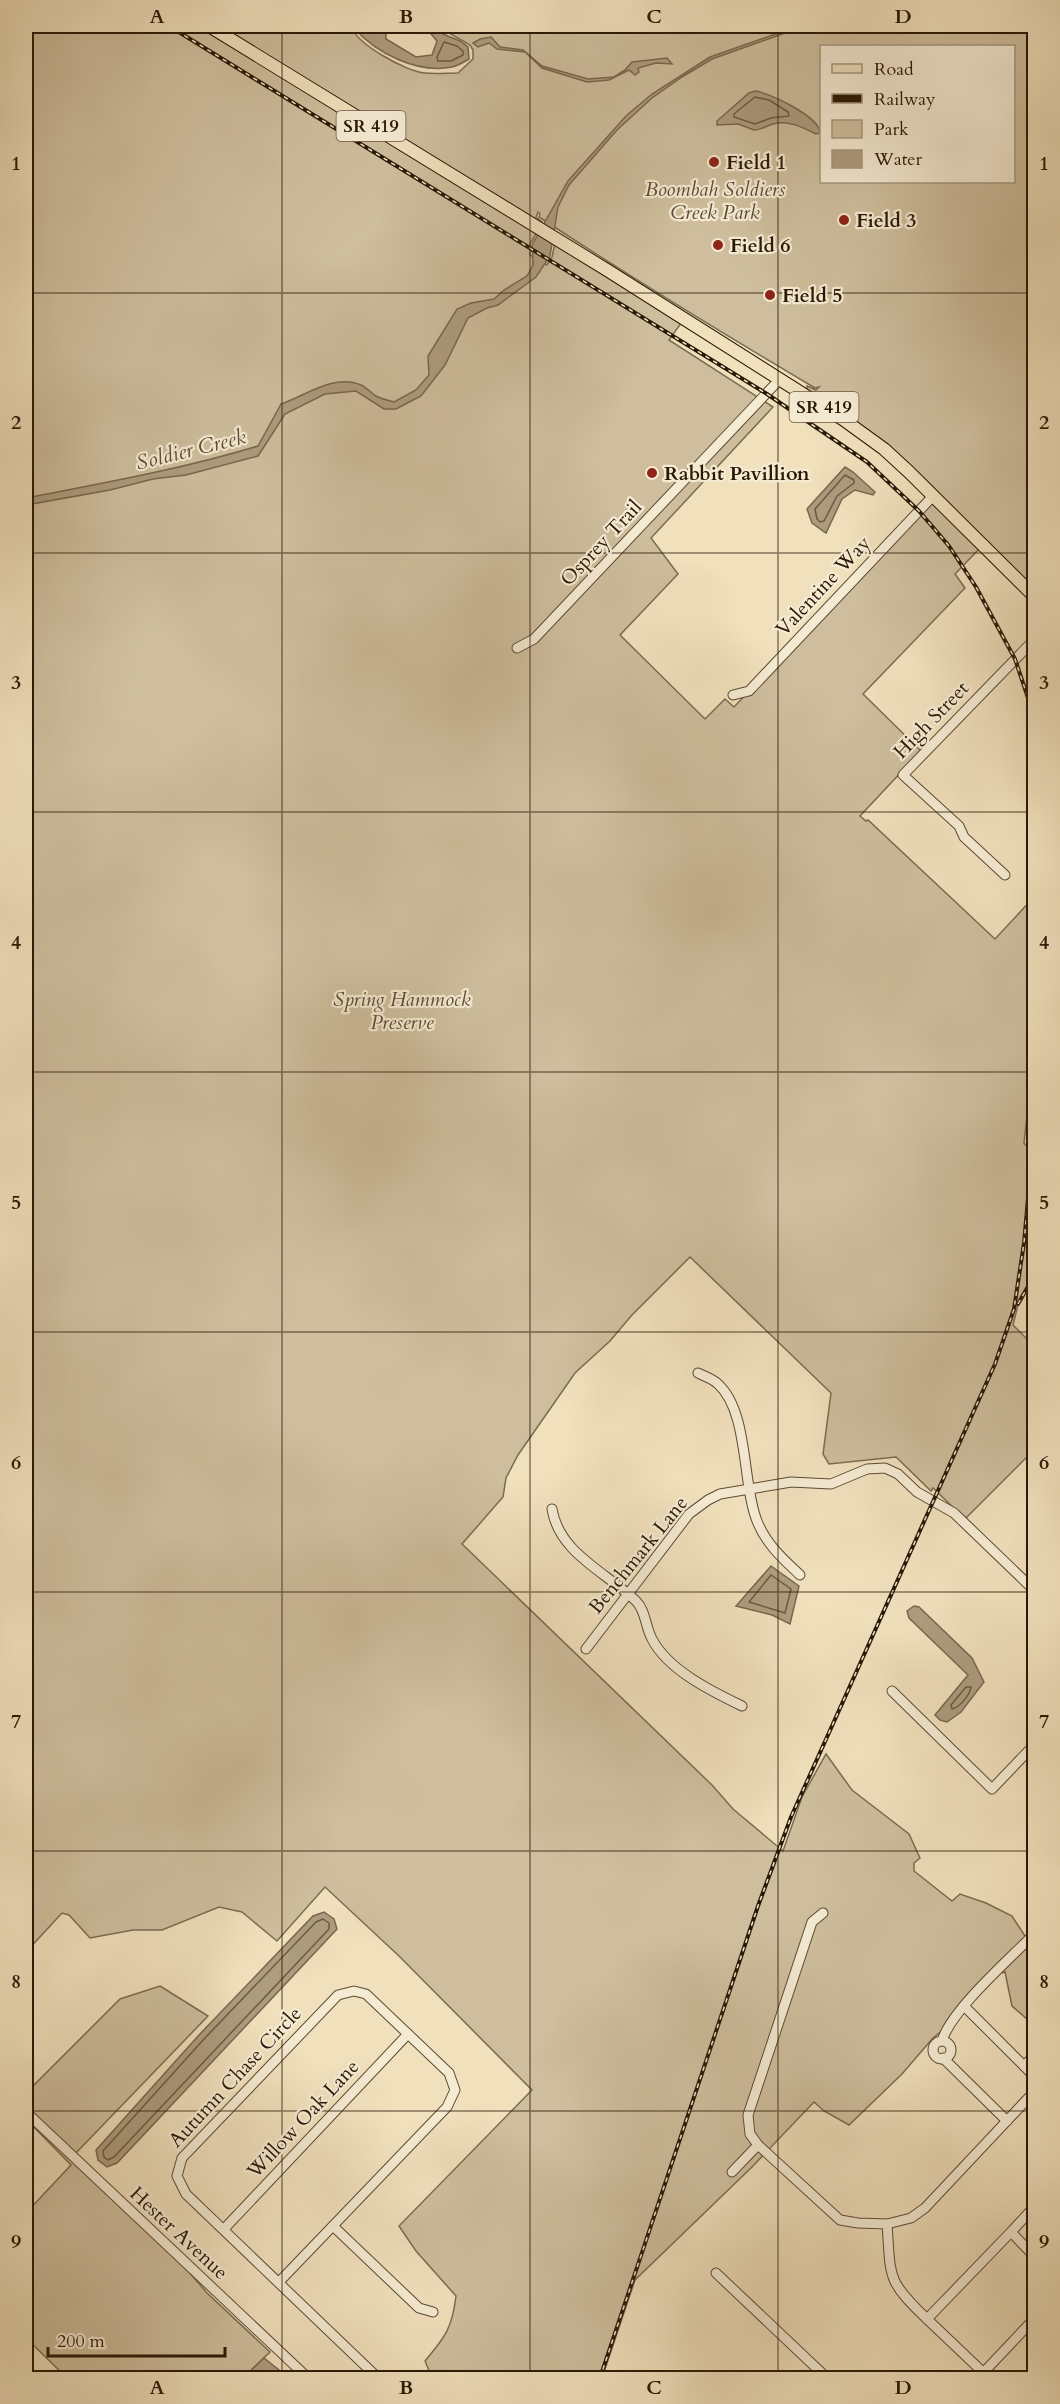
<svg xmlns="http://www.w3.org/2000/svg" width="1060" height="2404" viewBox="0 0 1060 2404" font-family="Cardo,serif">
	<rect width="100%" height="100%" fill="#f0e0bc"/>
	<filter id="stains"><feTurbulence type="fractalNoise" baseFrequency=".00333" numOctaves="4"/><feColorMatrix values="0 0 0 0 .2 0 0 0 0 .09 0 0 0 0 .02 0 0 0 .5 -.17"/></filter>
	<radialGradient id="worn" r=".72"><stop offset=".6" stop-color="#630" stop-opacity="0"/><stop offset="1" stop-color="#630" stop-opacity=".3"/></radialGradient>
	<!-- green -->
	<g fill="#cebe9d" stroke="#7c6b51" stroke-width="1.5" fill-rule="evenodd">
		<path d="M26,26H203L537,232L530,244V255L547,265L552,257L555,243L682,322L669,340L773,407L651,538L678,574L620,635L705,719L725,699L734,707L932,497L981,547L955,574L965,588L863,694L921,751L860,816L866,821L868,820L995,939L1034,897V1112L1028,1106L1024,1143L1034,1155V1279L1019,1301L1013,1325L1034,1346V1450L965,1519L933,1488L931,1491L896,1457L829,1464L823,1454L831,1393L690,1257L632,1315L610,1341L575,1373L518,1455L506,1478L503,1497L462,1544L712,1785L733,1809L783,1851L802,1797L826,1754L852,1790L909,1834L920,1858L914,1863V1871L952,1901L960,1894L986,1903L1012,1916L1034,1950V2025L1012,2006L1005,1972L985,1977L958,2018L933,2038L902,2074L849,2125L824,2111L814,2102L752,2167L635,2280L602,2378H432L425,2361C446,2336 452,2328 456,2296L416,2251L399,2226L532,2090L399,1956L325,1887L277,1941L242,1912L219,1907L162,1930H133L90,1938L69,1915L62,1913L26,1952Z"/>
		<path d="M215,26H352C354,43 407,72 425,73C435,74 447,73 458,73L473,59V50L470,45L437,26H1034V591L936,493L808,393L807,386L816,390L819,387L815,388C722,333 629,276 539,217L540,214L538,212L536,217L542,222L540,226ZM822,46H1014V182H822Z"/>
		<path d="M160,1986L208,2016L75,2154L166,2245L207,2293L270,2352L243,2378H67L26,2338V2213L71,2165L26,2119V2093L120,1999Z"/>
	</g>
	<!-- water -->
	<g fill="#ad9c7e" stroke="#79674e" stroke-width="1.5">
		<path d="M355,26H392L386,30V39L416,57L432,55L437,41L427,29L416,26H431L443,34L460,41L468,47L469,59C464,62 457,66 452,67C417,74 376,53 354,28Z"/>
		<path d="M798,26H815L785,33L712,59L682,77L652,98L617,130L569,185L558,207L550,256L536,277L498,305L487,308L468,318L445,365L421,396L396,409H384L356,391L325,394L285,414L258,456L186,475L153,479L110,490L26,505V498C104,483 182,469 258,446L281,404C305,396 334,373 361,385C366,387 371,393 376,396C381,399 388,400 394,402L416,390L429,375L428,356L457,309L471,303L494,299L504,290L527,276L533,265L532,245L568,181L626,116L652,94L710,57Z"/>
		<path d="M491,37L500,47L523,50L542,66L588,79L614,77L625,70L632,62L667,58L672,64L656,63L638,68L639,72L635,75L629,70L609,80L587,82L542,68L525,52L497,49L489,43L478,47L473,43L480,39Z"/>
		<path d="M755,91C770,93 820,117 820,133L816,134C802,127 788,120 773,124C766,126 761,130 754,130L738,124L717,125V121L749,93Z"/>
		<path d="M845,467L853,472L875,492L873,495L855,490L842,499L826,533L812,523L807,509Z"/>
		<path d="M771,1566L799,1586L790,1624L772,1615L736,1606Z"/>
		<path d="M914,1606L919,1607L972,1658L984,1682L961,1712L947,1722L940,1720L935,1715L968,1675L909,1618L907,1611Z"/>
		<path d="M324,1912L334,1919L337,1929L117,2163L107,2167L98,2160L96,2150L199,2035L313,1916Z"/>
		<path d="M264,2358L289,2378H243Z"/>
	</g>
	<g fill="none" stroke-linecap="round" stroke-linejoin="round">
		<!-- shore -->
		<g stroke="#6c5a42" stroke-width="1.5">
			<path d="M444,42L457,46L463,51V55L451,61H438L437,57Z"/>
			<path d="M755,97L769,100L788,112L789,116L771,118L755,124L734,117V114Z"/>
			<path d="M845,475L854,480V483L837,496L824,521L820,522L817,519L815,509Z"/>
			<path d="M771,1575L791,1589L785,1613L749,1602Z"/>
			<path d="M966,1687H971C970,1695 959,1708 952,1709L951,1705Z"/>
			<path d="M323,1919L329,1923V1929L114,2157L108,2160L104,2157L103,2151L204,2039L316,1922Z"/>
		</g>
		<!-- minor casing -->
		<g stroke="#5c4a33" stroke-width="11">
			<g id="minor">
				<path d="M517,648L534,639L780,379"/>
				<path d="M733,695L749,691L934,495"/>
				<path d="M1005,875L964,837L959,826L903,775L1034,640"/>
				<path d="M698,1373C704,1376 713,1379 718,1384C749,1412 742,1484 757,1521C766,1544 783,1559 800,1575"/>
				<path d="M552,1509C559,1553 606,1572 636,1601C646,1611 645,1626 652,1639C668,1670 711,1691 742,1706"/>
				<path d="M586,1649L689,1514L708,1500L720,1494L791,1482L831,1484L867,1469L885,1468L898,1474L917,1492L954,1513L1034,1590"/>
				<path d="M892,1691L992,1789L1034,1745"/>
				<path d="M823,1913L812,1922L748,2115L750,2134L758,2145L840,2220L858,2223L887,2224C891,2278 886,2280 927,2319"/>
				<path d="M964,2006L1034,2076"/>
				<path d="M942,2041C951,2010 1010,1959 1034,1934"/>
				<circle cx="942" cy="2050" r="9"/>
				<path d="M943,2058L1007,2121"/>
				<path d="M1024,2066L1034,2056"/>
				<path d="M26,2112L308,2378"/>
				<path d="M732,2172L758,2145"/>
				<path d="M887,2224L911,2218L925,2208L1034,2092"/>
				<path d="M333,2226L419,2308L433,2312"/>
				<path d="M224,2229L408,2034"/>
				<path d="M1011,2232L1034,2207"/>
				<path d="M716,2273L827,2378"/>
				<path d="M279,2282L447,2107L455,2090L449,2073L366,1994L354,1991L338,1995L182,2158L177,2176L186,2194L378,2378"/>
				<path d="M983,2373L1034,2319"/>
				<path d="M989,2378L927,2319L1011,2232L1034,2256"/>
			</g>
		</g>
		<!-- major casing -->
		<g stroke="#2a1805" stroke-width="14">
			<path id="major" d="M209,26L607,270L844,420L884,449L909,472L1034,596"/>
		</g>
		<!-- minor -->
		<use href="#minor" stroke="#f5ebd3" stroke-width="9"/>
		<!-- major -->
		<use href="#major" stroke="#f0e0bc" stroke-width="12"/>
		<!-- rail casing -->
		<g stroke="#2a1805" stroke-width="4">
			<g id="rail">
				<path d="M169,26L767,394L867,462L919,511L949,546L976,587L1015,659L1034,716"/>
				<path d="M1018,1304L1034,1276"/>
				<path d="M600,2378L758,1906L791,1817L995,1364L1014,1309L1024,1243L1034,1131"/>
			</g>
		</g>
		<!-- rail -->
		<use href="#rail" stroke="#f5ebd3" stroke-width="1.5" stroke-dasharray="4.5" stroke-linecap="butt"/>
	</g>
	<!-- grid -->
	<path fill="none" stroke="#2a1805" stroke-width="1.5" stroke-opacity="0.55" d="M282,26V2378M530,26V2378M778,26V2378M26,293H1034M26,553H1034M26,812H1034M26,1072H1034M26,1332H1034M26,1592H1034M26,1851H1034M26,2111H1034"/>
	<!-- markers -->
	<g fill="#8f2418" stroke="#f5ebd3" stroke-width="2">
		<circle cx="714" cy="162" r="6"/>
		<circle cx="844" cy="220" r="6"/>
		<circle cx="718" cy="245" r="6"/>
		<circle cx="770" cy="295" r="6"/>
		<circle cx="652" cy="473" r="6"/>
	</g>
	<g text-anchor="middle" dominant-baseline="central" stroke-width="4.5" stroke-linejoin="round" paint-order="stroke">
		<!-- shield labels -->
		<g fill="#f5ebd3" stroke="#675743" stroke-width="1.5">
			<rect x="336.5" y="111" width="69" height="30" rx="4.5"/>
			<rect x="789.5" y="392" width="69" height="30" rx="4.5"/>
		</g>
		<g font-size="18" font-weight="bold" fill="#2a1805">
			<text x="371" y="126">SR 419</text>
			<text x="824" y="407">SR 419</text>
		</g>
		<!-- poi labels -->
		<g font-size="20" font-weight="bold" fill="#2a1805" stroke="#f5ebd3" text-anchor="start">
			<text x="726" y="162">Field 1</text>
			<text x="856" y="220">Field 3</text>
			<text x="730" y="245">Field 6</text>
			<text x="782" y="295">Field 5</text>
			<text x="664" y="473">Rabbit Pavillion</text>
		</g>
		<!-- park labels -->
		<g font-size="20" font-style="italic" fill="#5b4a33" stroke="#f5ebd3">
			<text x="715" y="189">Boombah Soldiers<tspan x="715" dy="23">Creek Park</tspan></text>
			<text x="402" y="999">Spring Hammock<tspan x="402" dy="23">Preserve</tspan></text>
		</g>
		<!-- street labels -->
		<g font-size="20" fill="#2a1805" stroke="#f5ebd3">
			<text transform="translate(601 543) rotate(-47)">Osprey Trail</text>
			<text transform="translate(823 586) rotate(-47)">Valentine Way</text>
			<text transform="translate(931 720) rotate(-46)">High Street</text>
			<text transform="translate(638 1555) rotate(-51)">Benchmark Lane</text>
			<text transform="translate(235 2077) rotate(-47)">Autumn Chase Circle</text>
			<text transform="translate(303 2119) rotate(-47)">Willow Oak Lane</text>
			<text transform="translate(179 2233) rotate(43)">Hester Avenue</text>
		</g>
		<!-- water labels -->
		<g font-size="21" font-style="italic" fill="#5e4d35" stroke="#f5ebd3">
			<text transform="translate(191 450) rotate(-14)">Soldier Creek</text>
		</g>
	</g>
	<!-- margin -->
	<rect width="1060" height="2404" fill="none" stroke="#f0e0bc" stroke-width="66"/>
	<!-- legend -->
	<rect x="820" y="45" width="195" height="138" fill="#f5ebd3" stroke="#a49781" stroke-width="1.5"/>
	<rect x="832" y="64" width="30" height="9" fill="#f0e0bc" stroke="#a49781" stroke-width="1.5"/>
	<text x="874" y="75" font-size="18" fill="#2a1805">Road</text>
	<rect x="832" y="94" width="30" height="9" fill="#2a1805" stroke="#a49781" stroke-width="1.5"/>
	<text x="874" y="105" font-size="18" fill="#2a1805">Railway</text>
	<rect x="832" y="120" width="30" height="18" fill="#cebe9d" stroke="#a49781" stroke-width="1.5"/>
	<text x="874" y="135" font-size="18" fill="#2a1805">Park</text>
	<rect x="832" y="150" width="30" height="18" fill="#ad9c7e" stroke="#a49781" stroke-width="1.5"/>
	<text x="874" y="165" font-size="18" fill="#2a1805">Water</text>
	<!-- scale -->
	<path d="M48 2347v9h177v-9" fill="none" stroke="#2a1805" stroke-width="3"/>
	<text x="57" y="2347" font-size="18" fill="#2a1805" stroke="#f5ebd3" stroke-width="4.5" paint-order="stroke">200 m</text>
	<rect x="33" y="33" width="994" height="2338" fill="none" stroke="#2a1805" stroke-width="2"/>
	<g font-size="20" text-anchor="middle" font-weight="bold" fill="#2a1805">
		<text x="157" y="23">A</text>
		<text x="406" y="23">B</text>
		<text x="654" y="23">C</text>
		<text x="903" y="23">D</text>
		<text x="16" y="170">1</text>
		<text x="1044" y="170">1</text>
		<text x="16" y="429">2</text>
		<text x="1044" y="429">2</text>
		<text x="16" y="689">3</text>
		<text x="1044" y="689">3</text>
		<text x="16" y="949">4</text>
		<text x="1044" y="949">4</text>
		<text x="16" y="1209">5</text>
		<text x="1044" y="1209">5</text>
		<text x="16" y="1469">6</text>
		<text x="1044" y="1469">6</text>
		<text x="16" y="1728">7</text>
		<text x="1044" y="1728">7</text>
		<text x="16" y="1988">8</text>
		<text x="1044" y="1988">8</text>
		<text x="16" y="2248">9</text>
		<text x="1044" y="2248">9</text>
		<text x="157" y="2394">A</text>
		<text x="406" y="2394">B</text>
		<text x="654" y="2394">C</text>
		<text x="903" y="2394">D</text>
	</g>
	<rect width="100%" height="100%" filter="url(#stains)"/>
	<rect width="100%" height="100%" fill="url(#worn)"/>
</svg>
